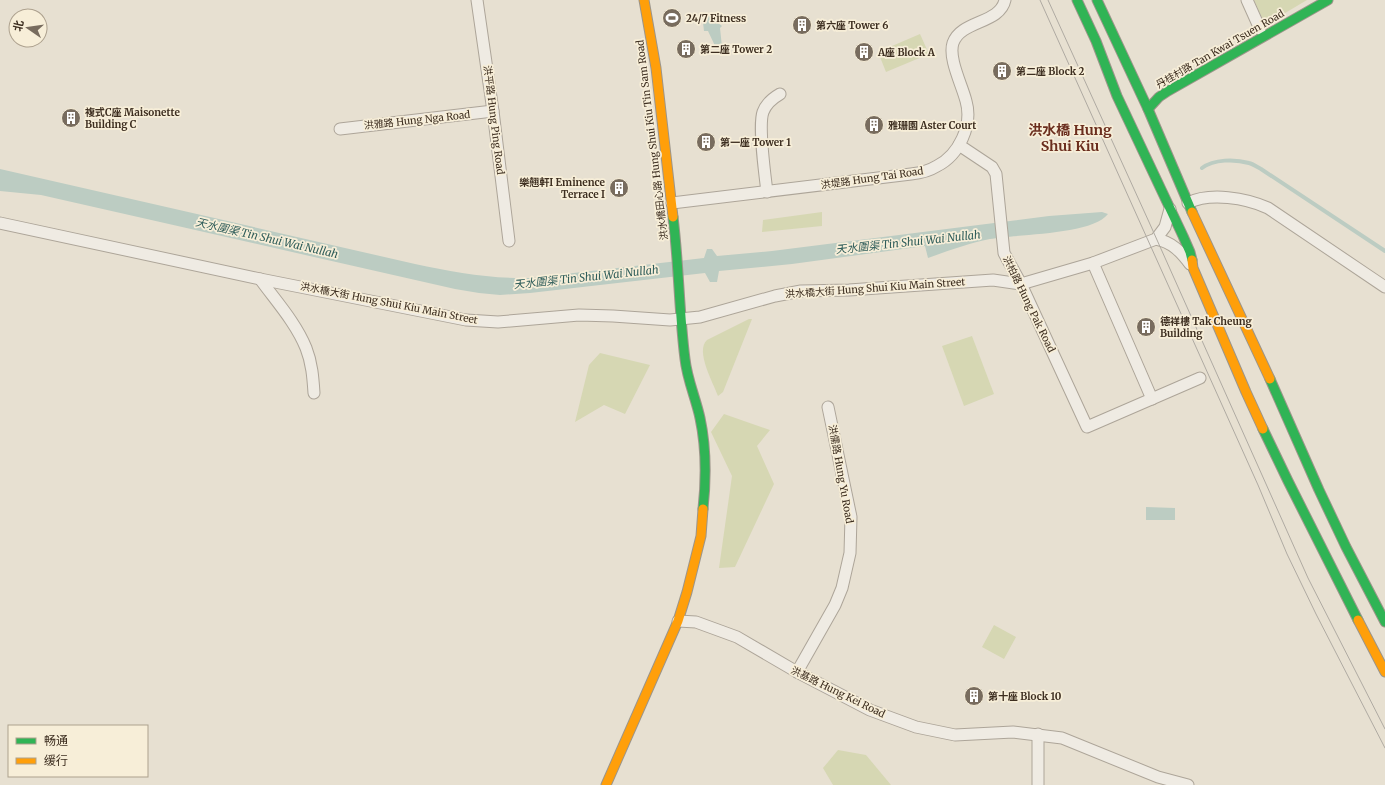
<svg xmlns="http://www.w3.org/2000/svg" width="1385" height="785" viewBox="0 0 1385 785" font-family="Merriweather,'Noto Sans SC',serif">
	<rect width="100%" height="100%" fill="#e7e0d1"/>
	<!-- green -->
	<g fill="#d6d7b3">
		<path d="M1254,0H1307L1265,25Z"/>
		<path d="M920,34L929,54L886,72L878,52Z"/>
		<path d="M822,212V226L762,232L763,220Z"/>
		<path d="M749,319H752L723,392L718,396C713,382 695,351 707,340Z"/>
		<path d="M972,336L994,394L964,406L942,346Z"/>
		<path d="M600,353L650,365L625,414L604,405L575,422L589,365Z"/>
		<path d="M724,414L770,430L757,446L774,484L735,567L719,568L732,476L711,432Z"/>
		<path d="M994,625L1016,637L1004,659L982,647Z"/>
		<path d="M838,750L866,755L891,785H833L823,768Z"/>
	</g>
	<!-- water -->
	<g fill="#bcccc2">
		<path d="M702,14H706L722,26L720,28L722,47L716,48L708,31H704Z"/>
		<path d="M0,169L415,264C453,272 491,279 530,278L704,258L707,249H712L717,256L772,251L1049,216L1102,212L1108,214C1092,235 1017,234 990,239C969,243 948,251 928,258L925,246L792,264L719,271L717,282H710L705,273L530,293L500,295L479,293L455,289L41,195L0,191Z"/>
		<path d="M1146,507L1175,508V520H1146Z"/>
	</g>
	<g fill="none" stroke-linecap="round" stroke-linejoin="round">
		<!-- stream -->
		<path stroke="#bcccc2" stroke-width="4" d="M1202,168C1214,159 1235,159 1249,163C1253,164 1257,167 1261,169L1385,251"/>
		<!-- street casing -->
		<g stroke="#ada599" stroke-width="13">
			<g id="street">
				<path d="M477,0L493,111L509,241"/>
				<path d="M1247,0L1260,29"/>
				<path d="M340,129L493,111"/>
				<path d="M959,145L992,167L996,174L1004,253L1021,284L1087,427L1200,378"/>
				<path d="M767,192C765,175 758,126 763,112C766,104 773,98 780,94"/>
				<path d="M672,203L911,174C921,173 929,171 937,166C959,155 973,125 966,101C962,85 948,58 953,43C961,20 1000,24 1005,0"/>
				<path d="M1188,203C1210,192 1246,198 1268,208L1385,287"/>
				<path d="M0,223L260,279L466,320L498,322L579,315L613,316L670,320L700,317L775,296L801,291L849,290L993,280L1021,284L1093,263L1156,239L1165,227L1170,209"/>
				<path d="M1156,239C1172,242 1181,252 1190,264"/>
				<path d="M1093,263L1152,399"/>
				<path d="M260,279C276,301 296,323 306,348C312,363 313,378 314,393"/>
				<path d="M678,621L696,622L737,637L797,672L870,710L916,727L955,735L1013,732L1062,738L1158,777L1188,785"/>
				<path d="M797,672L835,605L842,588L850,553L851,517L828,407"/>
				<path d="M1038,734V785"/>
			</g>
		</g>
		<!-- fast casing -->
		<g stroke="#9c958a" stroke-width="11">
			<g id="fast">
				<path d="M1077,0L1096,41L1117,96L1183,236L1190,252L1192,260"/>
				<path d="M1097,0L1148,109L1192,212"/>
				<path d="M1148,109L1159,97L1168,91L1328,0"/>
				<path d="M673,217C679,265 679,312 685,359C687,379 696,399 700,418C706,446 706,481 703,509"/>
				<path d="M1270,379L1319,490L1346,547L1385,622"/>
				<path d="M1263,429L1288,481L1358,620"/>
			</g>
		</g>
		<!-- slow casing -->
		<g stroke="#9c958a" stroke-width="11">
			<g id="slow">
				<path d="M644,0L656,68L673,217"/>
				<path d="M1192,212L1270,379"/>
				<path d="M1192,260L1193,268L1246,392L1263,429"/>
				<path d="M1358,620L1385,672"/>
				<path d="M606,785L678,621L687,592L701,536L703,509"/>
			</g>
		</g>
		<!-- street -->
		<use href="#street" stroke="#efebe3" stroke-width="11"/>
		<!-- fast -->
		<use href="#fast" stroke="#30b455" stroke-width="9"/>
		<!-- slow -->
		<use href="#slow" stroke="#ff9f0a" stroke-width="9"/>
		<!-- tram -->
		<g stroke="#afaaa2" stroke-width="1">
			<path d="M1040,0L1258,485L1287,554L1316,614L1385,748"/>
			<path d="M1048,0L1149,222L1308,578L1385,729"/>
		</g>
	</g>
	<!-- icons -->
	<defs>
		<g id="stadium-disc" transform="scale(1)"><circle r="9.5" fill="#786c5e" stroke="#f7eed8"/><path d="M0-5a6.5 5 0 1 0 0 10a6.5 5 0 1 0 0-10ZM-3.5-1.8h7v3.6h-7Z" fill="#fff"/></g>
		<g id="building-disc" transform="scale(1)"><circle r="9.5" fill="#786c5e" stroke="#f7eed8"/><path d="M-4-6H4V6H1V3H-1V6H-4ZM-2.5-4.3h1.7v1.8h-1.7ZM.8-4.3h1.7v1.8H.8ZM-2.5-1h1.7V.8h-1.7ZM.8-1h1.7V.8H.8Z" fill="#fff"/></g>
	</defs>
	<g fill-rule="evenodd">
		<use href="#stadium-disc" x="672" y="18"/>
		<use href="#building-disc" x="802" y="25"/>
		<use href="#building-disc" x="686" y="49"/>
		<use href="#building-disc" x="864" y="52"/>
		<use href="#building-disc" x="1002" y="71"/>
		<use href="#building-disc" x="71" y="118"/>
		<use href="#building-disc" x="874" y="125"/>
		<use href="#building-disc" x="706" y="142"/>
		<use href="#building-disc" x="619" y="188"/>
		<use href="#building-disc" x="1146" y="327"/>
		<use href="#building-disc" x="974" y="696"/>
	</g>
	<g text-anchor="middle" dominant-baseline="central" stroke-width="3.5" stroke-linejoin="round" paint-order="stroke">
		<!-- poi labels -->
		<g font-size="10" font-weight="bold" fill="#3d2e20" stroke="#f7eed8" text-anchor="start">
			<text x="686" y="18">24/7 Fitness</text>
			<text x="816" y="25">第六座 Tower 6</text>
			<text x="700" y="49">第二座 Tower 2</text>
			<text x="878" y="52">A座 Block A</text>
			<text x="1016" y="71">第二座 Block 2</text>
			<text x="85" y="112">複式C座 Maisonette<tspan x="85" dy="12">Building C</tspan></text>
			<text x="888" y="125">雅珊園 Aster Court</text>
			<text x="720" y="142">第一座 Tower 1</text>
			<text x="605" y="182" text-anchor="end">樂翹軒I Eminence<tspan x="605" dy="12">Terrace I</tspan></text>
			<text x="1160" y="321">德祥樓 Tak Cheung<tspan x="1160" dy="12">Building</tspan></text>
			<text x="988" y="696">第十座 Block 10</text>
		</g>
		<!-- street labels -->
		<g font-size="10" fill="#3d2e20" stroke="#f7eed8">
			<text transform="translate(1220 49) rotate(-30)">丹桂村路 Tan Kwai Tsuen Road</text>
			<text transform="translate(417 120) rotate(-6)">洪雅路 Hung Nga Road</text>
			<text transform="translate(494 120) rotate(83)">洪平路 Hung Ping Road</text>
			<text transform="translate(652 140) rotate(-97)">洪水橋田心路 Hung Shui Kiu Tin Sam Road</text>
			<text transform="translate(872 178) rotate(-8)">洪堤路 Hung Tai Road</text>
			<text transform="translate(875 288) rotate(-4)">洪水橋大街 Hung Shui Kiu Main Street</text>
			<text transform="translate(389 303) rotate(11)">洪水橋大街 Hung Shui Kiu Main Street</text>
			<text transform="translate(1029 304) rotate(64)">洪柏路 Hung Pak Road</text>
			<text transform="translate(841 474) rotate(80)">洪儒路 Hung Yu Road</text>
			<text transform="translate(838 692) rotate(26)">洪基路 Hung Kei Road</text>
		</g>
		<!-- water labels -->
		<g font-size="11" font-style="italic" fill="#2f5d5a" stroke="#f7eed8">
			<text transform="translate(267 238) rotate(13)">天水圍渠 Tin Shui Wai Nullah</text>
			<text transform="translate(908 242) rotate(-6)">天水圍渠 Tin Shui Wai Nullah</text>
			<text transform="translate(586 277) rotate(-6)">天水圍渠 Tin Shui Wai Nullah</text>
		</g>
		<!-- district labels -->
		<g font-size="14" font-weight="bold" fill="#6b2e1e" stroke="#f7eed8">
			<text x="1070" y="130">洪水橋 Hung<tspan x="1070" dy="16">Shui Kiu</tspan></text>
		</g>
	</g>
	<!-- legend -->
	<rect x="8" y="725" width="140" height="52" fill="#f7eed8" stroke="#ada18e"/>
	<rect x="16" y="738" width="20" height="6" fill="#30b455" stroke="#ada18e"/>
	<text x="44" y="745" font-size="12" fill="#3d2e20">畅通</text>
	<rect x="16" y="758" width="20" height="6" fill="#ff9f0a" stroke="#ada18e"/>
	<text x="44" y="765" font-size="12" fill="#3d2e20">缓行</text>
	<!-- north arrow -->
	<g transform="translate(28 28) rotate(283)"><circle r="19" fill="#f7eed8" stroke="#ada18e"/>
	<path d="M0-3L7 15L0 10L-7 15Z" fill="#786c5e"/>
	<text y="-6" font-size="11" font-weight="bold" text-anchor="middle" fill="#3d2e20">北</text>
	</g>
</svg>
